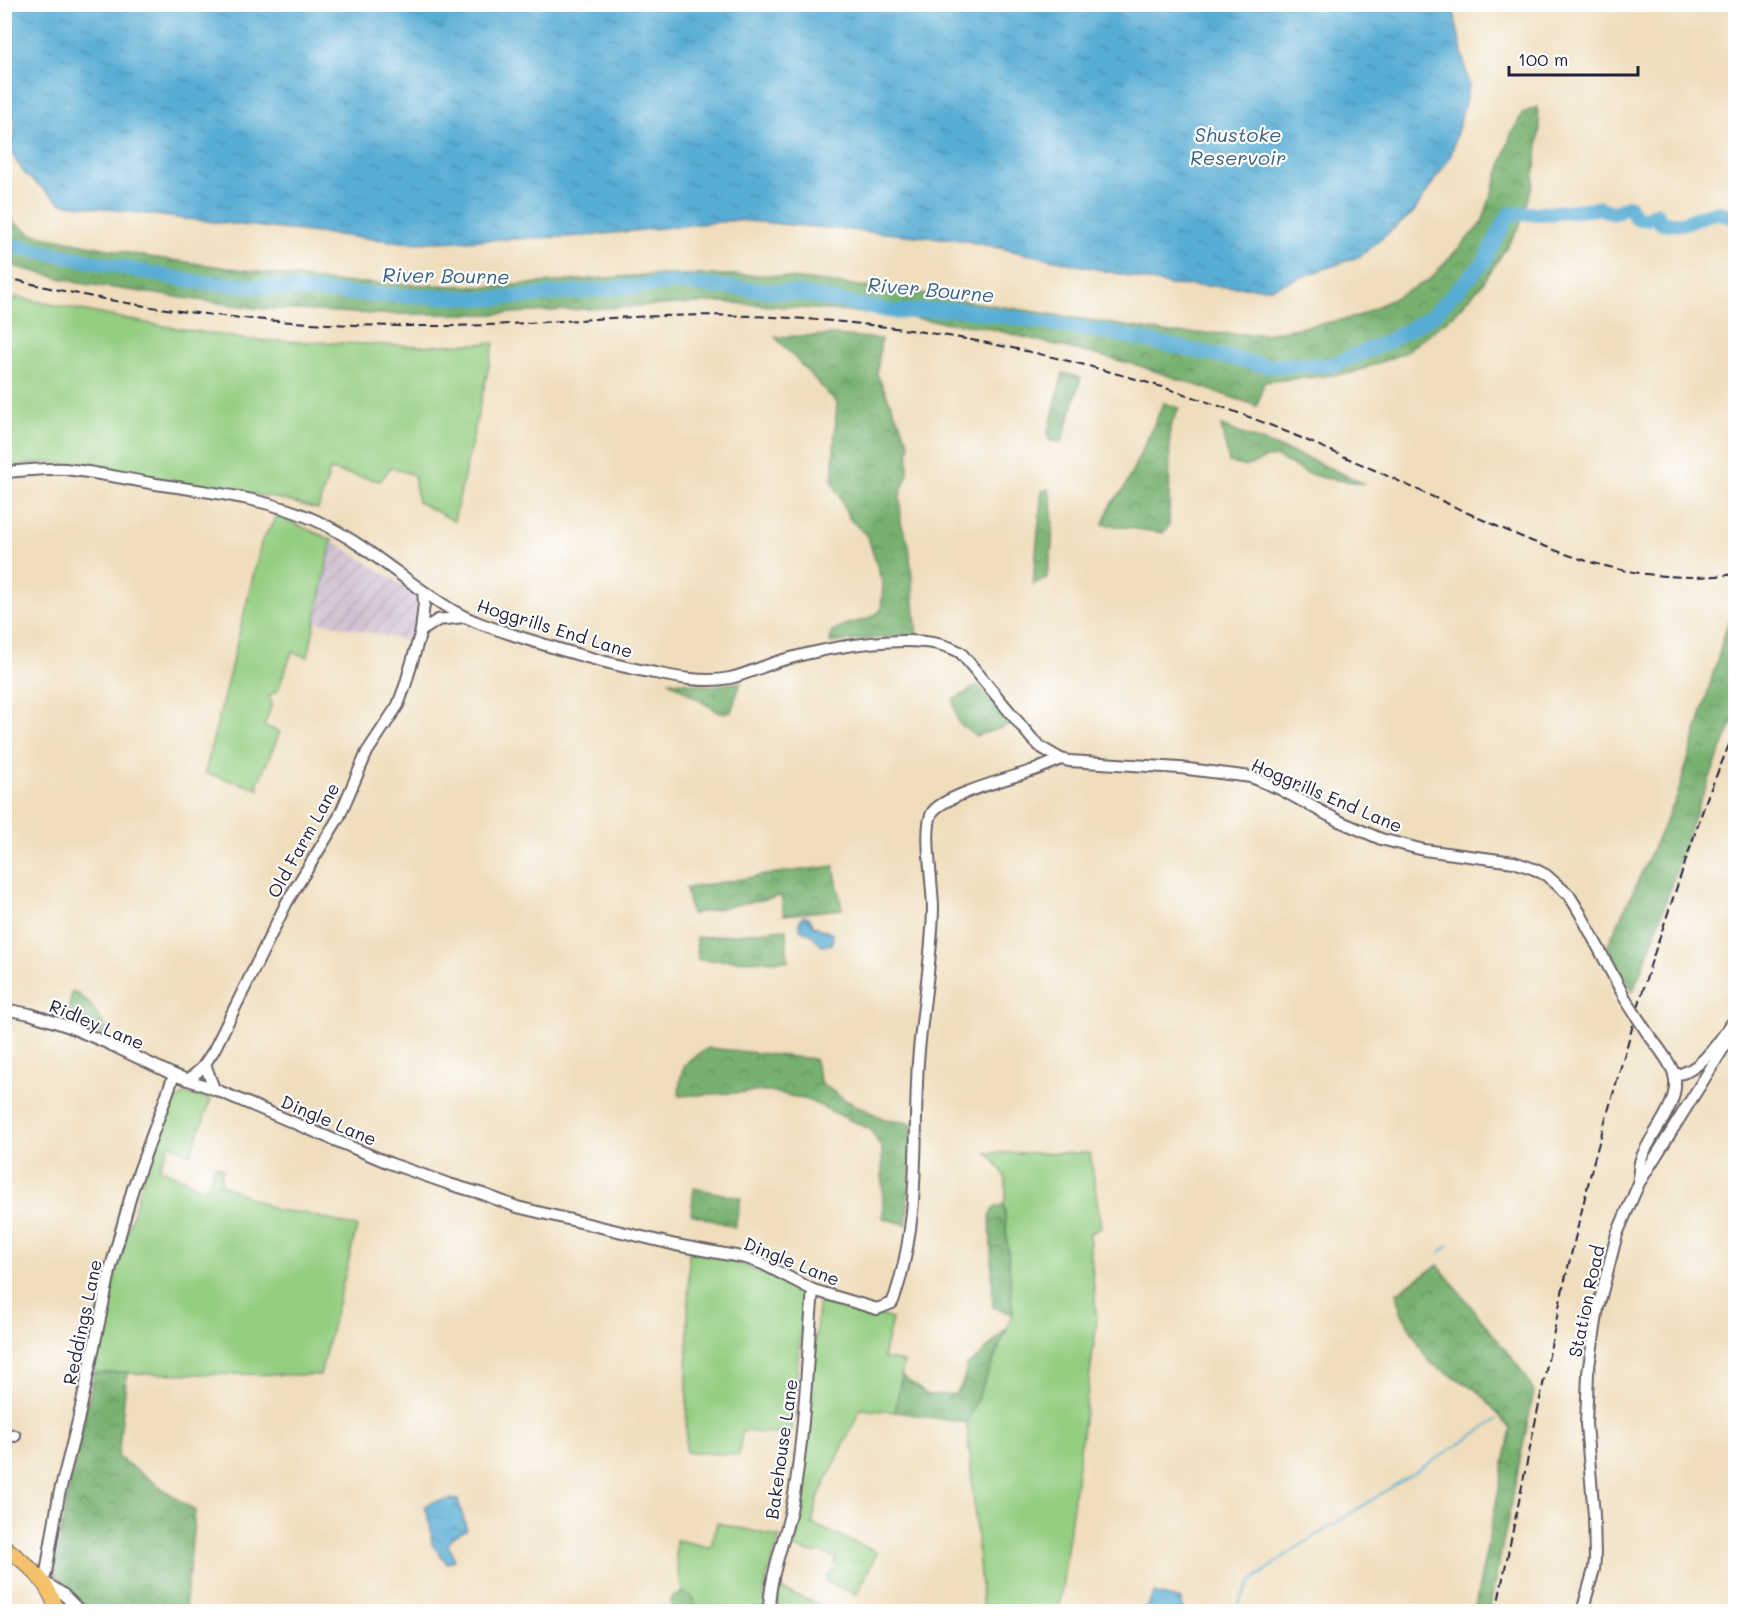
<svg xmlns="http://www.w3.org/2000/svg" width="1740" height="1616" font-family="Mali,sans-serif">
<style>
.industrial{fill:url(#industrial-furrows)}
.grass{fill:#94ce81;stroke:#5b785e;stroke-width:1.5}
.forest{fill:url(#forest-crowns);stroke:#4c6a55;stroke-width:1.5}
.water{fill:url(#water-ripples);stroke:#3d6888;stroke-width:1.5}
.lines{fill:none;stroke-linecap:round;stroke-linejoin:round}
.stream{stroke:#58add4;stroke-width:2}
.river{stroke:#58add4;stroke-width:15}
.minor-casing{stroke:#6a6368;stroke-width:14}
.major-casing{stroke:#6a6368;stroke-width:16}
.minor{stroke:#fff;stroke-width:10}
.major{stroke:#f5c16b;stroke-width:14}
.rail{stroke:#22223b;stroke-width:2;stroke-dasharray:9 4.5;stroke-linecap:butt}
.minor-bridge-casing{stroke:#6a6368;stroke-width:14;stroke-linecap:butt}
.minor-bridge{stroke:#fff;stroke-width:10}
.labels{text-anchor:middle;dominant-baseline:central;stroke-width:4.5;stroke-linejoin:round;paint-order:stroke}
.street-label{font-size:18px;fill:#22223b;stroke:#fff}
.water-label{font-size:20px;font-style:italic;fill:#3a6180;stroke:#fff}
</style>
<defs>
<pattern id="industrial-furrows" width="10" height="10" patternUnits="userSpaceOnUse" patternTransform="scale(1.5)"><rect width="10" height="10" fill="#cfbdcf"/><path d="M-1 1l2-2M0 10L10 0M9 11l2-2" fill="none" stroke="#b1a2b3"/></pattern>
<pattern id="forest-crowns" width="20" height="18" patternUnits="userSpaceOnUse" patternTransform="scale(1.5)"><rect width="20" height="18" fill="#77b16f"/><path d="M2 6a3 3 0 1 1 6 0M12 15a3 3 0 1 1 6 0" fill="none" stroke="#61905c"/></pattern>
<pattern id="water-ripples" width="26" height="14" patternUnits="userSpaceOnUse" patternTransform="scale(1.5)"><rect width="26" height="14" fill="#58add4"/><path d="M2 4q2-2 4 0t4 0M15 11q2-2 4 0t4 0" fill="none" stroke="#488cad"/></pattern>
</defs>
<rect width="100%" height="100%" fill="#fff"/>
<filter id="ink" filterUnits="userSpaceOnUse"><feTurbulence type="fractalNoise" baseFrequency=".0167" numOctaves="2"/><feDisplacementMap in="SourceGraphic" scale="12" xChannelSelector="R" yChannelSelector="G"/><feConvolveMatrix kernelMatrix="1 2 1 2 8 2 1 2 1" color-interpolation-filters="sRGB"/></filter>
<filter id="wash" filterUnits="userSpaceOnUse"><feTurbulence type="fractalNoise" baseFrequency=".008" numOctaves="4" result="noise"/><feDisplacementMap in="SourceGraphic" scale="24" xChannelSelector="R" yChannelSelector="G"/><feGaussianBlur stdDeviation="1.35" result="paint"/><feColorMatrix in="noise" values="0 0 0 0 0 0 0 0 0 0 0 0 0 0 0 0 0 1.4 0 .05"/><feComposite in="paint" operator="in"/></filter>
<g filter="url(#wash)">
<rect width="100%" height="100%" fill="#efddbb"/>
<path class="industrial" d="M332,540L418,595L413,642L316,621Z"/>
<g class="grass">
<path d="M15,297L151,324L251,340L422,346L494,343L454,521L418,502L414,475L391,467L380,481L330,470L318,509L272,497L49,462L5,466V304L13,301Z"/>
<path d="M275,515L332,540L308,657L292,652L278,690L269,696L272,704L264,726L280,732L257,785L259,789L205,773L262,540L275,521Z"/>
<path d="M186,1093L211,1099L191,1154L170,1144L159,1168L205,1189L216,1165L222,1168L221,1184L276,1210L303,1213L357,1227L320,1375L94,1373L115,1275L144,1175L176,1100Z"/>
<path d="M987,1153H1090L1101,1227L1089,1234L1097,1320L1059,1611H983L967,1423L1013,1314L1004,1204C1010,1179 1004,1171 987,1153Z"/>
<path d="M689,1250L733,1261L774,1277L804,1298L791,1435L742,1431L739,1455L686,1452Z"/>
<path d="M819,1296L892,1319L883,1358L904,1362L895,1412L861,1409L818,1498L812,1524L877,1552L857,1594L826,1582L827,1574L830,1575L832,1569L836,1570L837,1565L834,1564L836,1558L820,1552L817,1554L790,1547L803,1485Z"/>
<path d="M717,1523L780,1537L765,1583L764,1611H711L685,1607L676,1559V1540L711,1547Z"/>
<path d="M778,1588L835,1611H778Z"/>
</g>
<g class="forest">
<path d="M1537,107L1540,128L1533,184L1519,228L1483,283L1454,315L1404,353L1352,373L1264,382L1257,406L1137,365L983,327L870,313L719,302L493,314H377L255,308L79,283L5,264V217L32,234L149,257L332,282L489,287L646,275H767L901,291L1171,333L1265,334L1357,317L1429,280L1482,223L1512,132L1523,113Z"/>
<path d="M834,335L881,339L877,374L909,443L908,473L900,494L901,523L909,545L917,637L898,636L830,643L831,632L844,625L868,619L881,611L883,585L868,537L849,518L832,480L837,403L775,337Z"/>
<path d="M1063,373L1081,378L1062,442L1050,441L1048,433Z"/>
<path d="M1164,403L1179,408L1170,427L1169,525L1163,533L1103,524L1111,504L1124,489Z"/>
<path d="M1221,426L1307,458L1365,484L1324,478L1304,472L1277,457L1266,458L1245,467L1229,462Z"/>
<path d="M1049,489C1055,518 1053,551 1046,579L1033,584L1042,491Z"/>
<path d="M1735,599V716L1693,819L1655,934L1633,992L1607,947L1677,797Z"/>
<path d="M669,681L712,686L741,682L731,712L720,713Z"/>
<path d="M979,685L1011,725L975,736L958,722L953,700Z"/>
<path d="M834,866L842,909L784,915L781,896L691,914L686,888L778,873Z"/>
<path d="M786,929L788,961L698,960L696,938Z"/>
<path d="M72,991C92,1001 101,1019 110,1038L66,1019Z"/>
<path d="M709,1048L814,1059L821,1083L847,1101L886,1120L912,1123L907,1225L883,1218L882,1149L871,1130L808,1100L769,1091L679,1096C681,1066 682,1062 709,1048Z"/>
<path d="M694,1188L741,1198L735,1227L691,1214Z"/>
<path d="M1004,1204L1013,1314L993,1307L990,1214L994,1208Z"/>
<path d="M1438,1265L1522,1371L1534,1392L1489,1611H1474L1511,1429L1477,1390L1429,1362L1401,1312L1397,1292Z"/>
<path d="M1007,1328L967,1423L895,1412L902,1376L928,1395L955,1394L962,1385L967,1366L981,1355Z"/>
<path d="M127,1372L118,1457L195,1511L185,1611H90L54,1573L66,1504L94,1373Z"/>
<path d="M682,1592L691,1596L698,1609L697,1611H671V1599Z"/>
</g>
<g class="water">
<path d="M4,5H1449L1454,12L1469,87L1451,155L1413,213L1360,256L1271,288L1170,285L962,240L737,220L585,236L411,243L178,218L61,203L25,174L10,151C13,136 20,120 5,110Z"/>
<path d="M803,916L809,917L814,926L833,934L832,944L822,946L811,934L800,929L799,922Z"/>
<path d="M451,1499L458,1500L467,1530L452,1537L448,1545L453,1554L454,1560L447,1563L432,1544L430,1523L425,1506L432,1502Z"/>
<path d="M1154,1593L1182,1600L1183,1611H1144Z"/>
</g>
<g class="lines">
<g class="stream">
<path d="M1440,1252L1449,1245"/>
<path d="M1233,1612L1253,1580L1290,1552L1497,1420"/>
</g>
<path class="river" d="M4,244L196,282L355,294L496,299L675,283L797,293L896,312L957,309L1111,333L1268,366L1332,365L1385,343L1432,316L1483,263L1509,214L1551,213L1600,208L1613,213L1629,206L1636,218L1646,219L1656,213L1660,222C1667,223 1676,225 1683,223C1703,218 1718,204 1736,221"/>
</g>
</g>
<g filter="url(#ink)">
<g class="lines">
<g class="minor-casing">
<g id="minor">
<path d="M4,472C24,471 45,468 65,469C93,472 122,478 150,483C206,492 265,497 317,521C367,544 406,583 452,610C474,623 499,630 523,638C567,652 610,665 655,673C679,678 706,683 730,678C748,674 765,665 783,660C825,648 923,628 961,653L1033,740L1042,748L1061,759L1069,761L1180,768L1251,777L1280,789L1339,821L1381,839L1424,850L1514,862L1534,869L1546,875L1569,895L1580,913L1626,1000"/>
<path d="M421,631L438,620L464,617"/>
<path d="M4,1009L30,1014L67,1026L105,1042L174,1075L214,1089L389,1163L449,1184L483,1194L517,1207L676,1245L746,1258L763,1264L813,1290L877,1309L892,1303L895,1296C921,1216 913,1143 918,1062C922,1010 932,960 933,908C933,887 923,829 932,813C941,796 1011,778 1031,771C1041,768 1051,763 1061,759"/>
<path d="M205,1064L214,1089"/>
<path d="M1674,1075C1702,1073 1720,1038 1736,1018"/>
<path d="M188,1080L202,1068L214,1050L287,902L339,817L367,752L398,705L405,686L421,631L424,603L423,591"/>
<path d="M1639,1182C1639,1174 1638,1167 1641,1159C1650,1134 1682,1103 1674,1074C1669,1059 1655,1044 1646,1031"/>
<path d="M4,1433L15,1436"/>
<path d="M81,1612L63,1594L43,1581L46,1573L59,1495L78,1421L111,1267L133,1188L174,1075"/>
<path d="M769,1612C769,1572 788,1534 794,1495C805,1427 807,1358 813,1290"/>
<path d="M1582,1612L1594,1569L1595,1558L1594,1515L1586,1424L1588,1373L1598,1308L1617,1234L1639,1183L1736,1028"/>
</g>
</g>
<g class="major-casing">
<path id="major" d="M4,1546C28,1565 49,1581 57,1612"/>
</g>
<use href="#minor" class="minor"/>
<use href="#major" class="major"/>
<g class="rail">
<path d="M4,277C148,314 291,327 438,326C513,326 587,318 662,316C783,312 907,325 1026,351C1125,373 1222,403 1315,444C1367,466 1418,490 1470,514C1560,555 1634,587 1736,574"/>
<path d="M1496,1612L1563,1288L1594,1160L1650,966L1707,798L1736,728"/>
</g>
<g class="minor-bridge-casing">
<path id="minor-bridge" d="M1626,1000L1646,1031"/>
</g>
<use href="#minor-bridge" class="minor-bridge"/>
</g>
</g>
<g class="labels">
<g class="street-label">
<text transform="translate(555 628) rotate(17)">Hoggrills End Lane</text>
<text transform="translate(1327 795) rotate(23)">Hoggrills End Lane</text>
<text transform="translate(303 840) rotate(-61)">Old Farm Lane</text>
<text transform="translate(97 1024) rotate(23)">Ridley Lane</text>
<text transform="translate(329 1120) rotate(23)">Dingle Lane</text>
<text transform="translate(792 1261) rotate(22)">Dingle Lane</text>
<text transform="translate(1586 1301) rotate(-78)">Station Road</text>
<text transform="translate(82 1322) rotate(-78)">Reddings Lane</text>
<text transform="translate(781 1449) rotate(-82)">Bakehouse Lane</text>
</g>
<g class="water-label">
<text x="1238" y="134">Shustoke<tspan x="1238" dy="23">Reservoir</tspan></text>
<text transform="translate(446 275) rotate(1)">River Bourne</text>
<text transform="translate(931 289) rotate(5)">River Bourne</text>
</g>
</g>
<rect width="1740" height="1616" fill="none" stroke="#fff" stroke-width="24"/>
<path d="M1509 66v9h129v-9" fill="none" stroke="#22223b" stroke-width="3"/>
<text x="1518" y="66" font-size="18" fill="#22223b" stroke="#ffffff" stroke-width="4.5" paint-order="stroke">100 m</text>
</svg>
